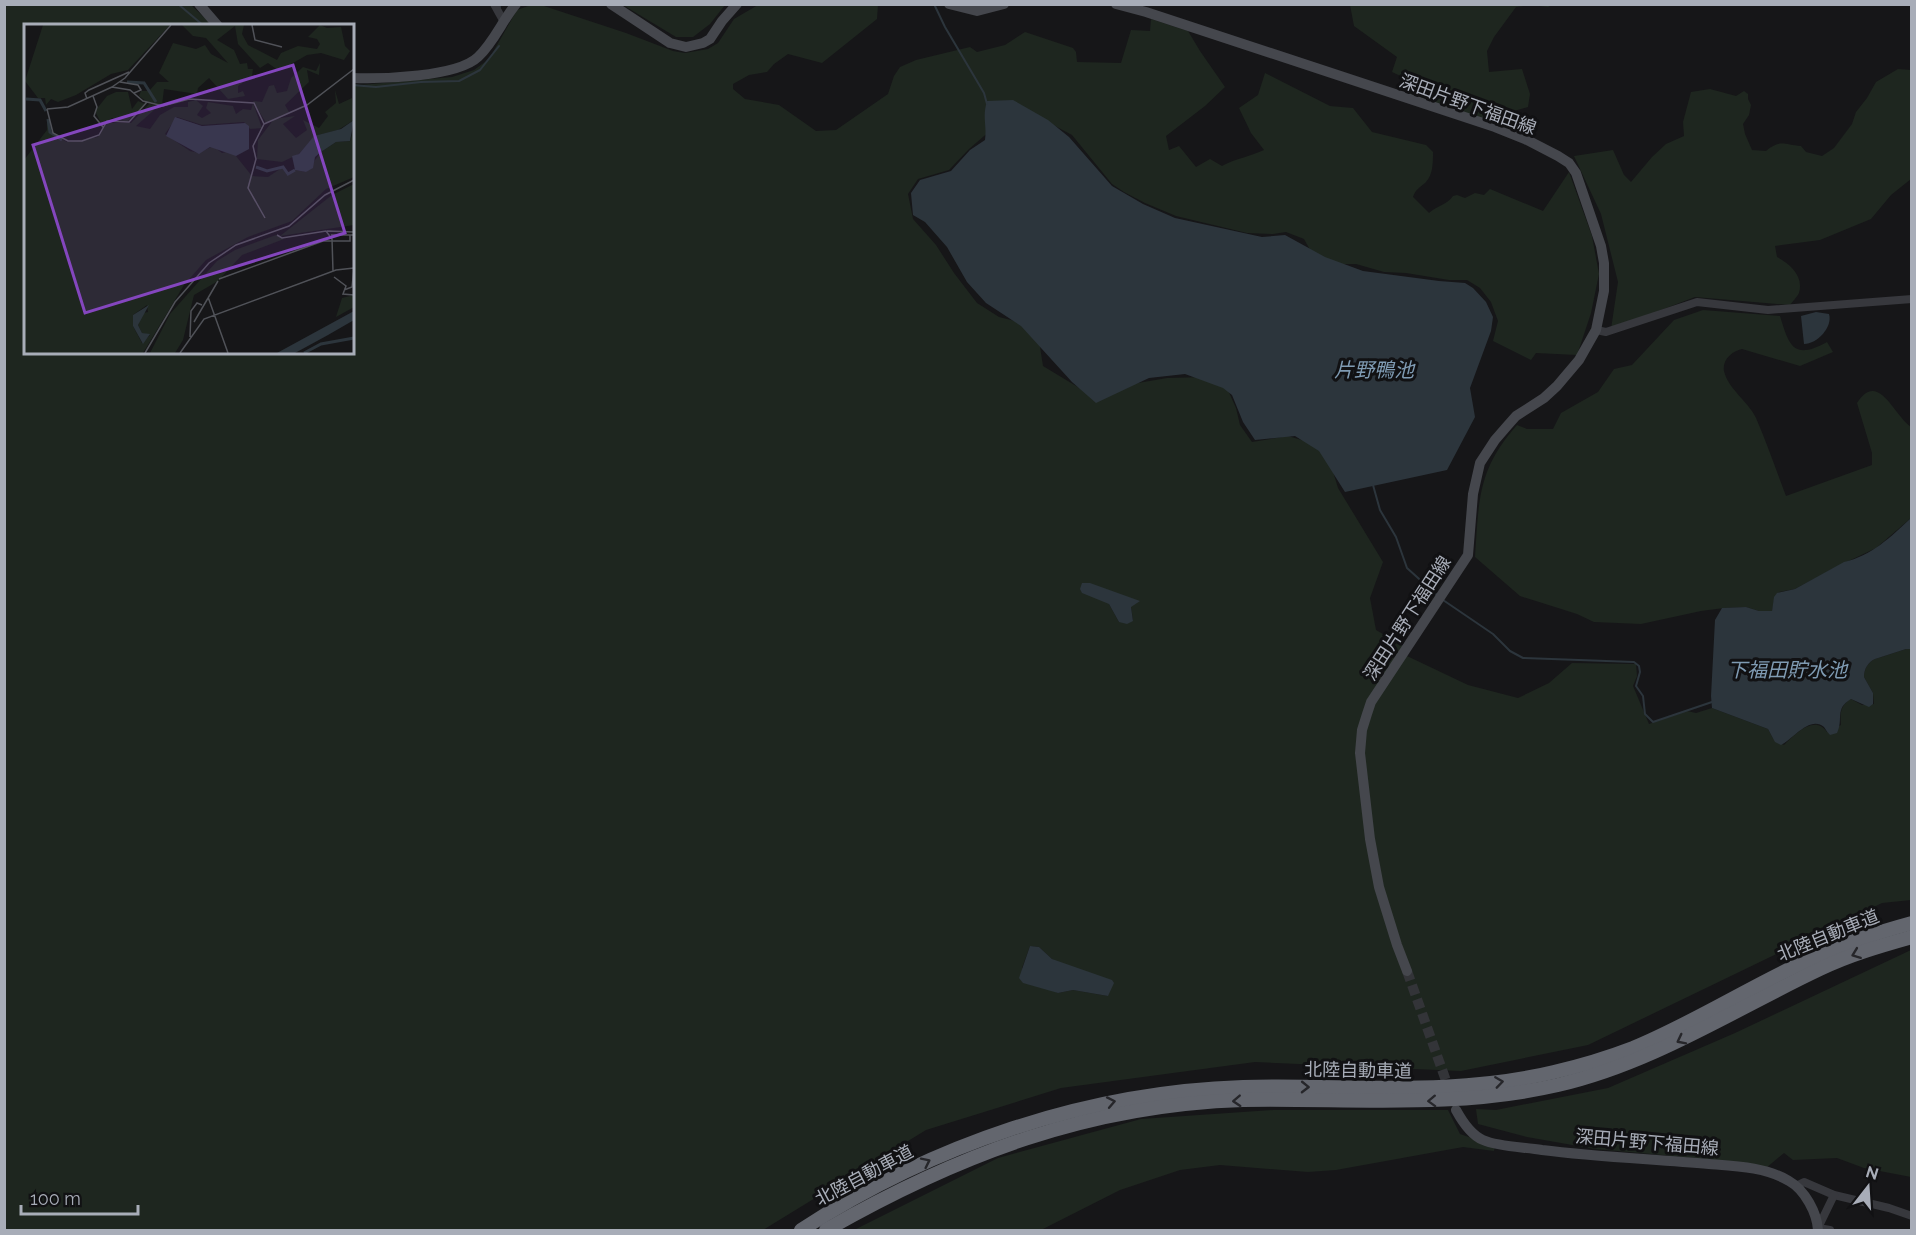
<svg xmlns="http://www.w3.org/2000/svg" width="1916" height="1235" font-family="Raleway,'Noto Sans JP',sans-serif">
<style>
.green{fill:#1e261f;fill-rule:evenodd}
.water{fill:#2c353c}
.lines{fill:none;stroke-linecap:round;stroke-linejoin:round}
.stream{stroke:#2c353c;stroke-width:2}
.secondary-tunnel{stroke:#333438;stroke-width:10;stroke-dasharray:10 5;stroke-linecap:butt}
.street{stroke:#37383d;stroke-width:8}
.secondary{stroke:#45474d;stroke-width:10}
.highway{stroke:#63666e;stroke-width:14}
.oneway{stroke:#26262a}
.labels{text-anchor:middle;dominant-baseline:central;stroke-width:6;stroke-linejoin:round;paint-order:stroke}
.street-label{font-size:18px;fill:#a8adb8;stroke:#111113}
.water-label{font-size:20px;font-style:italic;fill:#7f9bb3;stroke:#111113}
.inset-river{fill:none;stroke:#2c353c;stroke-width:3}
.inset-road{fill:none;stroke:#505258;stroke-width:1.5}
.view{fill:#8446be;fill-opacity:0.15;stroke:#8446be;stroke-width:3}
.inset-edge{fill:none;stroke:#a8adb8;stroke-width:3}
</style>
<rect width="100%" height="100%" fill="#161618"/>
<g class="green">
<path d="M5,5H191L212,25L26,26V352H352L353,83L360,85L452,77L474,70L489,59L517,10L531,5H541L626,33L673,51L685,53L708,49L718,43L734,19L758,5H878L877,19L822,63L788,54L774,64L767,72L749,75L733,84V89L745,99L779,105L816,131L836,130L888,94L894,76L900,67L916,60L970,47L977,52L1005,45L1025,32L1073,48L1076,52L1077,62L1121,63L1131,30L1150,31L1151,19L1188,31L1200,51L1225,87L1205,106L1166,136L1169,150L1179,146L1196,167L1210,159L1222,166C1237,158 1249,157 1264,150L1251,133L1239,108L1258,95L1265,73L1330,106L1353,108L1372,132L1426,145L1433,152C1433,162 1433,175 1426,182C1420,188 1416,188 1413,197L1429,213C1436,206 1447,205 1453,196L1457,195L1465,198L1475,193L1484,195L1490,189L1543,211L1569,172L1592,236L1599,274L1591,313L1577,355L1536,353L1531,360L1493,341L1498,321L1491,302L1480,288L1467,280H1449L1406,273L1384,272L1356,264H1335L1314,257L1304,239L1286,232L1273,234L1247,233L1176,216L1145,203L1124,192L1112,184L1072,135L1027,111L991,130L969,149L949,170L918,179L908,194L913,219L936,245L954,273L977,303L999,317L1027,324L1038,334L1043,366L1086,392L1167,378L1207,377L1227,388L1236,408L1240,425L1252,442L1288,436L1312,443L1327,452L1338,488L1383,562L1370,598L1376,630L1402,645L1407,656L1468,685L1518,698L1549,683L1572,663L1636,664L1637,676L1633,686L1649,724L1687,711L1696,713L1712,708L1768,729L1773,738L1784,745C1795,734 1815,714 1827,732L1841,725C1840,714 1840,705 1851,699L1862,705L1874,704L1873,693L1864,677C1864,669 1868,662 1875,659L1906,649H1911V900L1882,903L1588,1045L1461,1071L1255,1062L1061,1088L926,1130L763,1230H5ZM1109,604L1131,607L1133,620L1119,622ZM1030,946L1039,947L1052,959L1108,996L1073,990L1058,993L1043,987L1022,968Z"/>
<path d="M623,5H725L710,24L693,37H676Z"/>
<path d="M1350,5H1552L1548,7L1531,5L1516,7L1494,37L1487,51L1489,72L1522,69L1530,94L1528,107L1484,120L1405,93L1407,79L1392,72L1397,57L1354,26Z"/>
<path d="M1898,69L1911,70V179L1891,195L1871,219L1820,240L1775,246L1777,257C1790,264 1804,276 1799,293C1797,297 1792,302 1790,305L1695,297L1611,329L1618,282L1601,214L1574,156L1613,150L1624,175L1631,182L1652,157L1666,144L1684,136L1683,122L1691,92L1710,89L1736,96L1744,91L1748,94V99L1751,105L1749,115L1743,124L1745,134L1752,150L1766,151C1780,139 1784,145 1801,146L1806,152L1822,156L1834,148L1852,124L1856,112L1867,98L1876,82Z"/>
<path d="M1703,310L1780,316C1789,345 1793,361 1827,342L1833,352L1800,366L1742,349C1732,351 1722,360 1724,371C1728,389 1748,401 1756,418C1767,443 1776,470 1786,496L1872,465V453L1857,403C1878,370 1893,414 1911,427V518L1876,548L1838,566L1795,589L1779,592L1774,600L1772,611H1759L1746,607L1724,608L1701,611L1641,624L1594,622L1577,614L1520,596L1475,557C1479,501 1477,470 1517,425L1527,429H1553L1561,413L1598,392L1614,369L1632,365L1674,320Z"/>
<path d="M1911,950V1177L1864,1168L1837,1158L1793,1160L1784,1153L1766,1168L1707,1159L1595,1149L1527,1137L1478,1124L1476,1109L1496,1110L1608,1088L1735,1033Z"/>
<path d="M1273,1110H1448L1460,1134L1495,1146L1494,1151L1463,1147L1336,1170L1308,1172L1220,1165L1180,1170L1120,1190L1041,1230H854L998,1158L1141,1119Z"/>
</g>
<g class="water">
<path d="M1013,100L1048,120L1069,137L1112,186L1143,204L1175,218L1262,237L1285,235L1325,257L1363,271L1439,281L1465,283L1473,288L1486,302L1493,317L1491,331L1470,388L1475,417L1447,470L1345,492L1319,451L1295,436L1255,440L1243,422L1232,395L1223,388L1185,374L1149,378L1096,403L1072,382L1021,326L986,303L967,282L947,247L925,222L913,215L911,193L920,180L951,171L970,150L985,140C987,124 982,118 987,101Z"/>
<path d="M1816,312L1829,314C1833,327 1817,344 1804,344L1801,316Z"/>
<path d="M1911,518V649H1906L1875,659C1868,662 1864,669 1864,677L1873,693V704L1869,707L1851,699C1834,709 1844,719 1837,733L1830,735C1828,733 1826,730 1824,727C1810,715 1792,740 1781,745L1775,742L1768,729L1712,708L1711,696L1715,620L1722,608L1746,607L1759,611H1772L1774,597L1777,593L1795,589L1844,562C1871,556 1891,537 1911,518Z"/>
<path d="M1082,583H1090L1140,601L1131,607L1133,621L1127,624L1119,622L1109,604L1082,593L1080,589Z"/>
<path d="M1030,946L1039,947L1052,959L1112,980L1114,983L1108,996L1073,990L1058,993L1023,983L1019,978Z"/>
</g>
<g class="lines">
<g class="stream">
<path d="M178,4L204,26"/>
<path d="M499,4L500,7"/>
<path d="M934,4L945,27L984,93L987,104"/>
<path d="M352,85L376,87L421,82L459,81L480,70L499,46"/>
<path d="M1373,485L1380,510L1396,537L1407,568L1438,596"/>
<path d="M1443,600L1493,634L1510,651L1523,658L1634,662L1639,666L1640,672L1636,686L1643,696L1645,714L1653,722L1712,702"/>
</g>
<path class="secondary-tunnel" d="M1407,971L1450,1092"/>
<g class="street">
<path d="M494,4L504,22"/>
<path d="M1596,330L1606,332L1697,302L1768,310L1912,299"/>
<path d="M1796,1186L1804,1182L1834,1195L1889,1208L1912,1216"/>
<path d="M1830,1230L1818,1228L1834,1195"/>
</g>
<g class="secondary">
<path d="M199,4L218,26"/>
<path d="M611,4L670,43L686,47L703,43L710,39L722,21L737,4"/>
<path d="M949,4L977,11L1004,4"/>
<path d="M1116,4L1146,12L1495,127L1525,139L1558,156L1569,163L1576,173L1601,246L1604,263V291L1596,330L1579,360L1557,386L1544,398L1516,416L1508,425L1495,440L1480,463L1473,494L1468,555L1371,702L1367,714L1362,730L1360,753L1370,839L1379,887L1397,945L1407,971"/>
<path d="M352,78C382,79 457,77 478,57C494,42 502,21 516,4"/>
<path d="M1456,1110C1462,1121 1471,1135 1483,1140C1499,1147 1524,1147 1542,1150C1597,1157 1653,1159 1709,1164C1735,1166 1766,1167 1789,1181C1805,1190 1817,1213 1818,1230"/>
</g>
<g class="highway">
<path d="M801,1230C932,1145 1086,1092 1243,1087C1347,1084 1451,1097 1554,1072C1580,1066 1607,1058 1633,1048C1696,1022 1754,984 1817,956C1847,942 1879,932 1912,923"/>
<path d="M826,1230C959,1154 1089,1105 1243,1100C1349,1098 1454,1109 1558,1085C1653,1063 1733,1010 1820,969C1849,955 1880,946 1912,937"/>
</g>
</g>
<defs><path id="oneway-chevron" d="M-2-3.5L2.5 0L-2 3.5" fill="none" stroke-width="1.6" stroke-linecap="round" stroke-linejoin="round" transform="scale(1.5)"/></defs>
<g class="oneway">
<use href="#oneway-chevron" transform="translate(1856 954) rotate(159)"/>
<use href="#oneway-chevron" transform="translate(1681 1040) rotate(153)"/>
<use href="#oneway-chevron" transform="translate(1499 1082) rotate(-8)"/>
<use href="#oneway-chevron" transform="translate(1305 1087) rotate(1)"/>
<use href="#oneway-chevron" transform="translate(1237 1101) rotate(177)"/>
<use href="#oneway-chevron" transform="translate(1432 1101) rotate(178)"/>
<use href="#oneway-chevron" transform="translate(1111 1102) rotate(-11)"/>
<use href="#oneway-chevron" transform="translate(926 1162) rotate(-26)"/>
</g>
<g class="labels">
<g class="street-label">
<text transform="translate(1468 104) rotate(20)">深田片野下福田線</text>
<text transform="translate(1407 618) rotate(-57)">深田片野下福田線</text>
<text transform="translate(1828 935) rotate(-22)">北陸自動車道</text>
<text transform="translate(1358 1070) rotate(1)">北陸自動車道</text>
<text transform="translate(1647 1142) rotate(5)">深田片野下福田線</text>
<text transform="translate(864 1175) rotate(-28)">北陸自動車道</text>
</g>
<g class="water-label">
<text x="1374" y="370">片野鴨池</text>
<text x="1787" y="670">下福田貯水池</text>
</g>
</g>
<g transform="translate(24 24)">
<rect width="330" height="330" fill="#161618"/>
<path d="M19,1H146L104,46L87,50L52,71L34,78L27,75L22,81L21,74H14L1,57ZM158,1H220L218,10L224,21L253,36L257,29L274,22L293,25L296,20L293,15L284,13L296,1L303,4L317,3L321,22L326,27L320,36L297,29L283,31L255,47L244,39L236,44L214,20L211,2L193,16L210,26L216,40L223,39L224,45H229L228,52L214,62V69L219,67L221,72L204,75L185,54L174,64L173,70L140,65L138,81L122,77L115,72L117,67H125L133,58H145L135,49L149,19L172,25L181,21L187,30L204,39L182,14L169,12ZM296,39L295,51L283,46L285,58L261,81L265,88L242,99L229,77L238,78L245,62L250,61L253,69L263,67L267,54L279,43L292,47ZM311,66L315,80L328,74L330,96L314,106L291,112L275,130L258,138L233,135L234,116L250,95L271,92L259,100L272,114L283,106L279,96L295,104L304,92L301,88L312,79ZM92,68H104L108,85L114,77L121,80L103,98L88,94L78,101L71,87L83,72ZM172,76L179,82L173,91L178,94L187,89L182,84L184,78L209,82L212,90L219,85L227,86L229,79L238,104L226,105L220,98L178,101L153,93L141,110L166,127L175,129L189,122L198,129L208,127L228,152L244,153L259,143L263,151L271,146L282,148L297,128L312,118L326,117L330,104V153L302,165L268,197L224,213L182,236L160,261L119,329H0V136L23,106V93L26,109L43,118L74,113L82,99H107L125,80L132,81L129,87L112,102L126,105L136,91L150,83H164V78ZM123,281L124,288L118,289L114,301L118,309L126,311L118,319L109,302V291ZM330,160V201L256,212L308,171ZM252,211L260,215L218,231L194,257L170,271L159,316L151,329H126L146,290L193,237L211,226ZM330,271V283L312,293L318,274Z" fill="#1e261f" fill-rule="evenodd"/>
<path d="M151,93L178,102L221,99L225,102V125L212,132L186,123L175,130L142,112ZM330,96L326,117L312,118L297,128L291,133L289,144L282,148L271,146L268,132L275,130L290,112L317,105ZM125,281L114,301L118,309L126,310L119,320L109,302V291ZM330,287V296L304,311L271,329H253Z" fill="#2c353c"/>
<path class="inset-river" d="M103,58L120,59L132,78M2,75L16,76L22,87M24,95L26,108L38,116M232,143L243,147L259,143L264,150L271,146M280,329L297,320L330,314"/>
<path class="inset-road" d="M147,1L101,54L88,63L106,66L119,77L139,82L165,75L230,79L240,100L229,122L232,135L224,164L241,194M228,1L231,16L258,23M96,58L114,61L117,66L110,69M69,72L73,83L70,92L79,103M63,75L61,69L65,66L105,48M23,85L29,109L44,117H58L75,111L83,97L105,98L123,78M23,85L44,83L88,63M240,100L283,81L330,45M303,207L330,208M253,211L258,214L302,207L308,215L309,247M307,211H330M310,253L322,262L319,270L330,271M195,255L299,217H326V211M320,266L328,263L330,245M184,273L204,329M170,298L194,257M166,313L167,287L173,279L178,281M121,329L151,278L185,239L212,221L265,202L301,171L330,156M156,329L180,295L312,246L330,244"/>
<path class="view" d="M269,41L321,209L61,289L9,121Z"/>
<rect width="330" height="330" class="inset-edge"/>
</g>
<rect width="1916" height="1235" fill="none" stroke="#a8adb8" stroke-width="12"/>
<g transform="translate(1868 1187) rotate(17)" stroke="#111113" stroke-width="4.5" paint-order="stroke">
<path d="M0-4.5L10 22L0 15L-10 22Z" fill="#a8adb8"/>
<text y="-9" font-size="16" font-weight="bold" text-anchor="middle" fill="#a8adb8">N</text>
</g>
<path d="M21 1205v9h117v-9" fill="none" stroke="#a8adb8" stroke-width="3"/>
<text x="30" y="1205" font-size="18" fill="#a8adb8" stroke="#111113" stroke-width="4.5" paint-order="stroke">100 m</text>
</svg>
